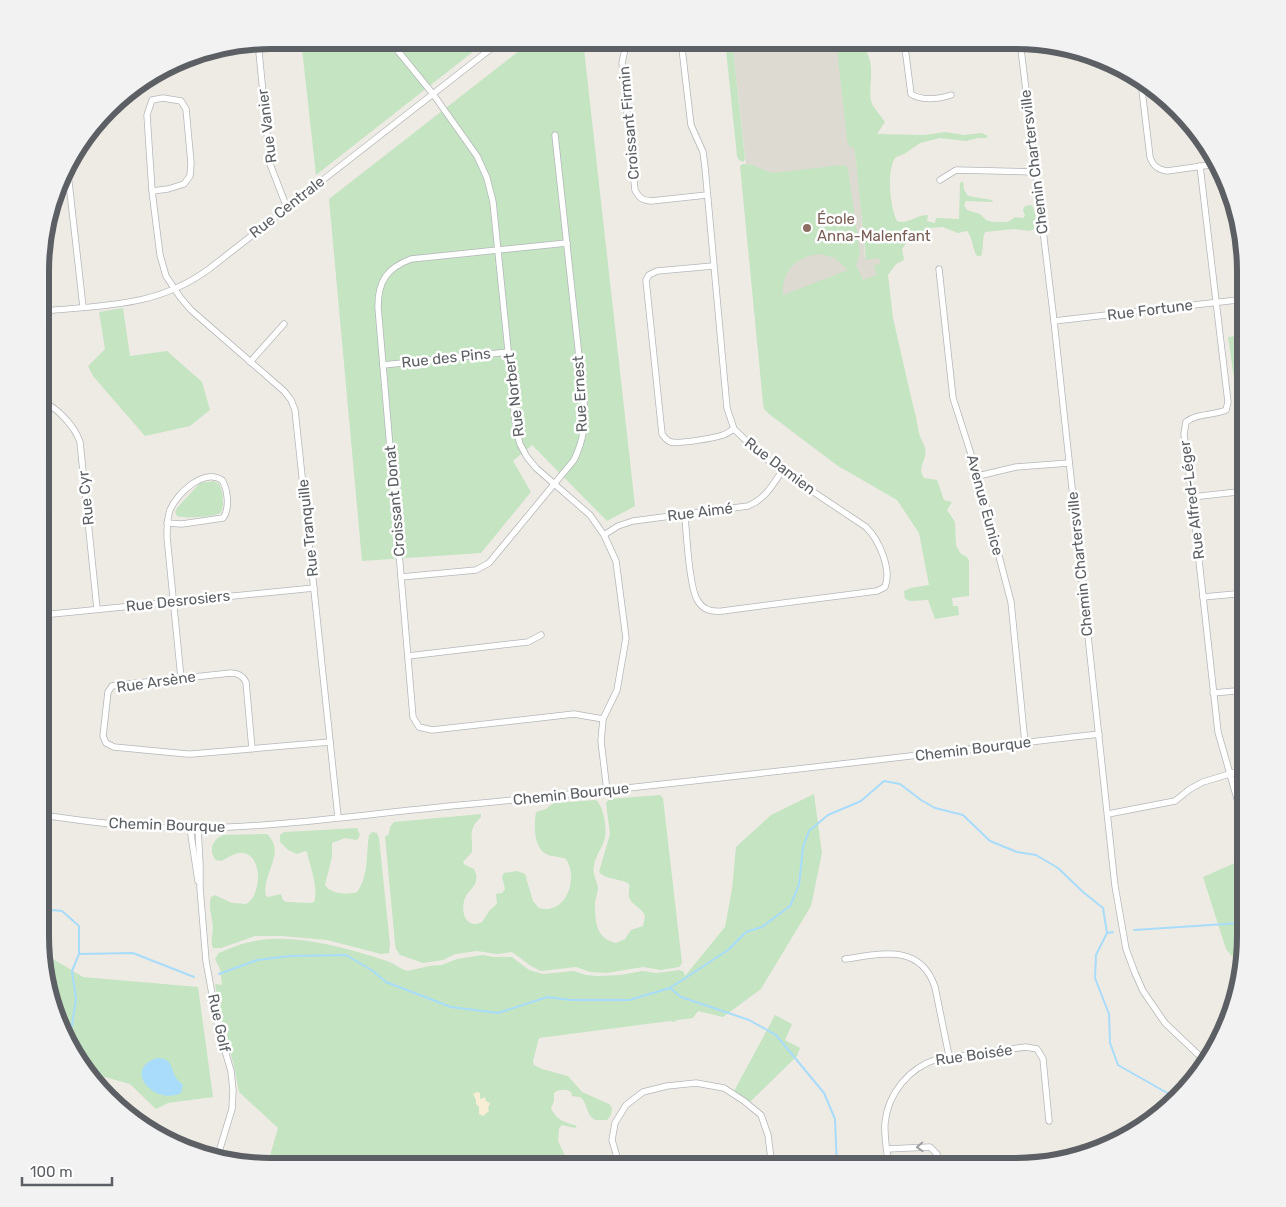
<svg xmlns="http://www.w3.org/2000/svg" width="1286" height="1207" font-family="Rubik,sans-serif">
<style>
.education{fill:#dddad2}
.green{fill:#c4e4c2;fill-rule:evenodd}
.sand{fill:#f8edd5}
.water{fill:#a8dcfa}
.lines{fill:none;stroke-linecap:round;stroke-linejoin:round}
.stream{stroke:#a8dcfa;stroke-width:2}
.minor-casing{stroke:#b4b7ba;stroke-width:7}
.minor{stroke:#fff;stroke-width:5.5}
.oneway{stroke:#9da0a2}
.education-dot{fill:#8d6e63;stroke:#fff;stroke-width:2}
.labels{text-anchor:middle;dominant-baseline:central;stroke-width:5;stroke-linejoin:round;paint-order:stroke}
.street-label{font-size:15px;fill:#5c6064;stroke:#fff}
.education-label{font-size:15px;fill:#785e54;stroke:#fff;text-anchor:start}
.rim{fill:none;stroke:#5c6064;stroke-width:6}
</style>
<rect width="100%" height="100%" fill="#eeebe4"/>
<path class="education" d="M732,40H840L859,183L865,257L879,258L897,360L854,397L804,377L746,166Z"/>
<g class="green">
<path d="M301,40H488L316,175Z"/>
<path d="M533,40H583L635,506L607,521L532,445L513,461L531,492L481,553L362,561L329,199Z"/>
<path d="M725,40H732L745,159L743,162L739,160L737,156Z"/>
<path d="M836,40H867C864,54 871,56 871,68C872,79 869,90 871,101L873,106L885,122L877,134L924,135L945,132L964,135L982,133L988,136L986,138H978L966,141L940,138L920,143L904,154L896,157C886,168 890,209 897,221C908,225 915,215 928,215L927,221L935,223L936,218L959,219L960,183L963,181L964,190L968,196L992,200L993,202L966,201L964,205L967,210L980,214L986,220L993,222H1008L1015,217L1023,218L1025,216L1023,210L1025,206L1031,205C1036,209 1037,223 1034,229L1030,231L1014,229L985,232C982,239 984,248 981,256H977C972,248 973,238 967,231L958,233L943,227L930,228L907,242L902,249L904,260L896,264L888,275L893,318L914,410C917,418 917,425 919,433C921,441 927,447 925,456C923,464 918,469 924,478L937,480L944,500L952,502L947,510L955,522L956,545L960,553L967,557L969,561V596L952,598L953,606H958L959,615L935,619L928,600L910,601L905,599L904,591L911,588L929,585L919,533L897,500L838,466L769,414L764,409L763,403L740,166L743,164L752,165L772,173L842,165L846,166L848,169L860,254L856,265L863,280L877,275L874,265L880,264L879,258L866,260L856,160L854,148L849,146L847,139ZM820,254L835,258L848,270L783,295C781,272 797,255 820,254Z"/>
<path d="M123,308L130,356L167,351L202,382L210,410L190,426L145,436L93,376L88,366L105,349L99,312Z"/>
<path d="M1246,335V461L1228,337Z"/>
<path d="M214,481C217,483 219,483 220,486C223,492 225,509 220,513C215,517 182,519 177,516L175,512L177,508L200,483Z"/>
<path d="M814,794L822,853L811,906L761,989L723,1017L698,1011L693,1018L677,1020L674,1022L670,1021L539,1038L533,1061L534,1065L542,1069L568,1076L582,1092L609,1104L612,1108L611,1115L607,1120H595C585,1114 589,1104 580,1097L572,1096L571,1092C566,1089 559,1089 554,1093V1101L551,1108C557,1121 565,1122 577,1126L575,1128L562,1125L559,1128L558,1141L567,1160L560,1167L267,1166L278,1128L239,1092L234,1066L223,1026L215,984L222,985L220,969L215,959L219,953C230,948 243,943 255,941C295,933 346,948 384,960C393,962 399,969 408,971L429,966L442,965L457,959L483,955L493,957H512L529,970L543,974L574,971L586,975L598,976L621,975L642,971L656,973L680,970L684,972L685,976L725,927L732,889L736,847L771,815Z"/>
<path d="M660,795L663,798L682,963L679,967L661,970L643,967L606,973L590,972L576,967L541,971L531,966L512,952L497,954L477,951L455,954L443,960L423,963L400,955L396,949L395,943L385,837L389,834L390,827L394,822L481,814V817C467,830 473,837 472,852L463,862L465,865L474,869C476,873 477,876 476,881C475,887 468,891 465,898C460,911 465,930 482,922L490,910L497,904L496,894L502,893L505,889L502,877L504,873L517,871L525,874L533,901L539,908C566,916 579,878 566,859C559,856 552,857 546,854C533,847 534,824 536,812L546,809L553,803L596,800C604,807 608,831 604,841C601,849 595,857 594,866C592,874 597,880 598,888C598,894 595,898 595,904C595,921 596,939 616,943L625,939L631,930L643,926L645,916C642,907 632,906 629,897C628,893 630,888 629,884C620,878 606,880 599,872L610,834L606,803L609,799Z"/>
<path d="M357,828L360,835L357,840L345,838L332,843V857L325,885C330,894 348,895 357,892C369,876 366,853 369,835L372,832L377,833L379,838L390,944L389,953L381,954L327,940L282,936H255L221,948H213C210,941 213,934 213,927C212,916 208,907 211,897L215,895L232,903L246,904C266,894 263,831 222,861L216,860C208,850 212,840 223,835L267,834C287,853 261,874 266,896L268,897L281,894L283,900L286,902L311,903L314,902C319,889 310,866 307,852L305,851L297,854L288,850L280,842V835L284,832Z"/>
<path d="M1246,858V937L1239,965L1226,949L1203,877Z"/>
<path d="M41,955L48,956L83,977L198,987L213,1097L168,1103L156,1109L130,1084L87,1072L57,1024Z"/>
<path d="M775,1015L792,1024L785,1040L800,1048L797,1056L748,1104L733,1093Z"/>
</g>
<path class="sand" d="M477,1092L480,1093V1099L485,1097L486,1101L490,1103L488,1108L489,1111L483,1116L479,1114V1107L476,1104V1100L473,1094Z"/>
<path class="water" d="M157,1058C174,1058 170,1070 177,1079C178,1081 181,1083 183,1085L181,1093C156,1106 121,1070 157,1058Z"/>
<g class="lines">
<g class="stream">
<path d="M41,909L62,911L79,926V954L72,971L76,999L69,1044"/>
<path d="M1134,930L1241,923L1246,920"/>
<path d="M1107,933L1113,932"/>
<path d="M79,954L133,953L194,977"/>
<path d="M219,974L257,960L290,956L346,955L373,971L386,982L451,1007L498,1013L547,997L571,1000H629L670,988L728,950L746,932L762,927L790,906L799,885L803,847L809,831L828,815L861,801L884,781L900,784L921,800L935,808L963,815L990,841L1017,852L1036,855L1058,868L1083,892L1103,908L1107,933L1096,955L1095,978L1109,1014L1110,1043L1118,1065L1176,1098"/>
<path d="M670,988L681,997L749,1020L776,1035L824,1093L835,1119L837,1167"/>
</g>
<g class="minor-casing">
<g id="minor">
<path d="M389,40L433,94L477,156L487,178L493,202L516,429L520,444L527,457L536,468L590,515L604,535L616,561L626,638L617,690L603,719L601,741L607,791"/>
<path d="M631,40L625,49L622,63L635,190C639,198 642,200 651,201L707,195"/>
<path d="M681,40L691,125L703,152L705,167L727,408L734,429L758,452L782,471L866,527C879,540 892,569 885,587L877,591L722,611C712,612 703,610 698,601C690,591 686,531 685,515"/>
<path d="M904,40L911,94C921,101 940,99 951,95"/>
<path d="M1020,41L1054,321L1115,886L1126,949L1135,973L1143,991L1165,1023L1205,1061"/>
<path d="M258,42L270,164L287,208"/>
<path d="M1141,82L1150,157C1153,166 1158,170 1167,171L1217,164"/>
<path d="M67,165L83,307"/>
<path d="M1200,166L1228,402L1226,410C1212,416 1197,413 1186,422L1184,434L1192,497L1218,732L1246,830"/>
<path d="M940,180L956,170L1035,172"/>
<path d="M152,191L168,189L184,184L190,176L191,163L186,109L181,101L163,98L152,100L147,115L152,191L160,255L166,276L180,297L191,310L284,391L291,400L295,410L338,817"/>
<path d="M567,243L411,259C387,268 378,281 378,307L413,717L419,727L432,730L574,714L603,719"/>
<path d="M713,266L657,271L649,275L646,280L662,434C665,438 667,441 671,442C679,444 715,438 723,435C727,434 730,431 734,429"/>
<path d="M939,269L953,398L978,476L1011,602L1025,743"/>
<path d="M44,311C105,305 157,307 209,269L502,40"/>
<path d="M1054,321L1246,299"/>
<path d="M250,362L284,324"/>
<path d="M383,365L509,352"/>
<path d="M43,402C58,408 75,427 80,442L97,609"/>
<path d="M978,476L1016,467L1069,463"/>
<path d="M1192,497L1246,491"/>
<path d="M167,523L182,524L223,518C230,509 228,490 222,480C204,468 177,493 170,510C167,518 167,528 167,537L181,678"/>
<path d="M604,535L618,526L633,521L748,506C765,499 772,486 782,471"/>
<path d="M401,577L476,570L489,563L574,460C584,439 585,426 584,403L555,135"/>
<path d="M1203,597L1246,593"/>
<path d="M42,617L52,614L314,588"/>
<path d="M408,656L528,642L541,635"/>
<path d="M1213,693L1246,690"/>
<path d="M252,749L246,682C243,676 238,673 231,673L118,685L112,686L108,692L103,736L106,743L114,747L187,754H192L330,742"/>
<path d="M1108,814L1175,801L1190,789L1203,782L1246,769"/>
<path d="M41,815C93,822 143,829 195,828C288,827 380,812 472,804C682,784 890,758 1099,734"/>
<path d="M190,828L198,881"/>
<path d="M198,828L200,865V888L206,961L218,1027L231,1071L233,1090L232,1109L218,1155"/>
<path d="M845,959C881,954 920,943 935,987L949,1056"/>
<path d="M887,1149L930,1147L937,1154L939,1167"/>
<path d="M620,1167L612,1140L615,1123L626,1105L643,1092L667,1086L696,1083L724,1088L744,1101L761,1115L768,1135L772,1167"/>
<path d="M889,1167C887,1152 884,1137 885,1123C888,1093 909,1068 937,1059L1026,1047L1037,1049L1043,1059L1049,1121"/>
</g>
</g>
<use href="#minor" class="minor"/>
</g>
<defs><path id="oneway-chevron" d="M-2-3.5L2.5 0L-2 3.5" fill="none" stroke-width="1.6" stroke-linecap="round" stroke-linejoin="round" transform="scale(1.25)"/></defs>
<use class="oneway" href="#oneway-chevron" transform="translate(920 1147) rotate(178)"/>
<circle class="education-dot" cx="807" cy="228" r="5"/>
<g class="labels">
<g class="street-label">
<text transform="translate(629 123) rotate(-95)">Croissant Firmin</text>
<text transform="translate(267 126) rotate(-97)">Rue Vanier</text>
<text transform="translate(1034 162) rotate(-97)">Chemin Chartersville</text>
<text transform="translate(287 207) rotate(-38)">Rue Centrale</text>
<text transform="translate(1150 310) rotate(-7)">Rue Fortune</text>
<text transform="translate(446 358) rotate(-6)">Rue des Pins</text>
<text transform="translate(580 394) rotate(-93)">Rue Ernest</text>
<text transform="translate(514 395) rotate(-97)">Rue Norbert</text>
<text transform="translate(780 466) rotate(37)">Rue Damien</text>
<text transform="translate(86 498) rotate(-96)">Rue Cyr</text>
<text transform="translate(1192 500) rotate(-97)">Rue Alfred-Léger</text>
<text transform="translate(395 501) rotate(-95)">Croissant Donat</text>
<text transform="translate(985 505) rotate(75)">Avenue Eunice</text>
<text transform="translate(700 512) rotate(-7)">Rue Aimé</text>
<text transform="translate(308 528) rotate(-96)">Rue Tranquille</text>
<text transform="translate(1080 564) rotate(-96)">Chemin Chartersville</text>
<text transform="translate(178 601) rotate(-6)">Rue Desrosiers</text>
<text transform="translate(156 682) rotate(-8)">Rue Arsène</text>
<text transform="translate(973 749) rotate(-7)">Chemin Bourque</text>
<text transform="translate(571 794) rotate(-6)">Chemin Bourque</text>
<text transform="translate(167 825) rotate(2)">Chemin Bourque</text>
<text transform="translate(219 1023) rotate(78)">Rue Golf</text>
<text transform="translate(974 1055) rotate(-8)">Rue Boisée</text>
</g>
<g class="education-label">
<text x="817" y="219">École<tspan x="817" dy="17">Anna-Malenfant</tspan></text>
</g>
</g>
<path d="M0 0H1286V1207H0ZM271 49H1015A222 222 0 0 1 1237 271V936A222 222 0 0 1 1015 1158H271A222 222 0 0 1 49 936V271A222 222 0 0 1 271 49Z" fill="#f2f2f3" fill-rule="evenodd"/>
<path class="rim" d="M271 49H1015A222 222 0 0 1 1237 271V936A222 222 0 0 1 1015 1158H271A222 222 0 0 1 49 936V271A222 222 0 0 1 271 49Z"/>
<path d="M22 1177v8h90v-8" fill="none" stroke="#5c6064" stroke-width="2.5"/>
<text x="30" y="1177" font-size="15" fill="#5c6064" stroke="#ffffff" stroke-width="4" paint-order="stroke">100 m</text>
</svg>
